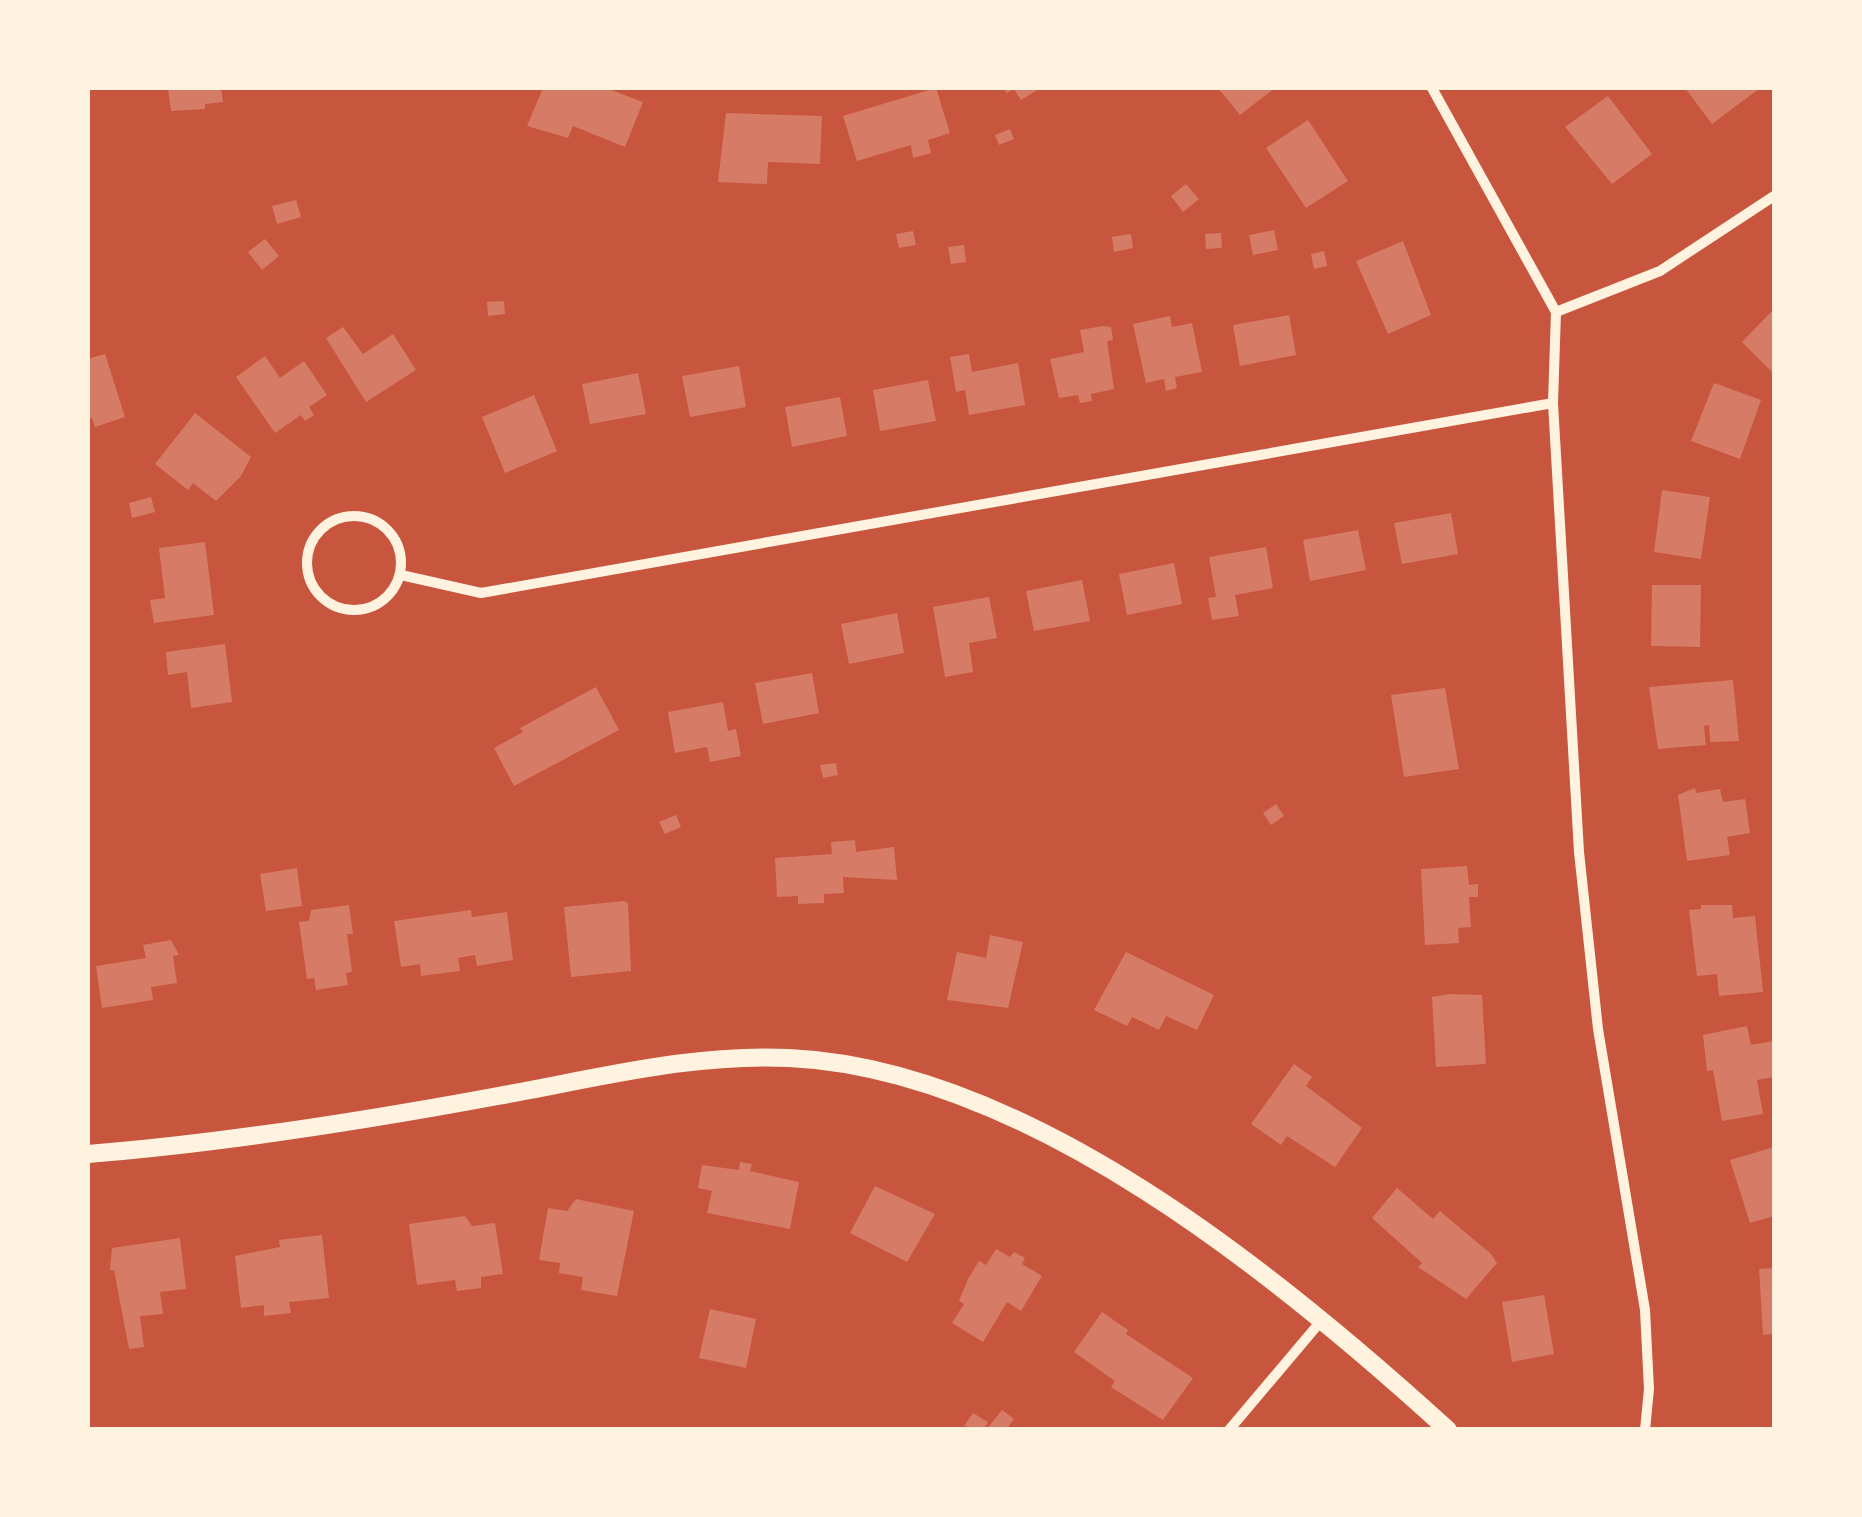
<svg xmlns="http://www.w3.org/2000/svg" width="1862" height="1517" font-family="Jost,sans-serif">
<style>
.building{fill:#d67c66}
.lines{fill:none;stroke-linecap:round;stroke-linejoin:round}
.minor{stroke:#fff3e0;stroke-width:10}
.tertiary{stroke:#fff3e0;stroke-width:18}
</style>
<rect width="100%" height="100%" fill="#c8553d"/>
<g class="building">
<path d="M168,88H221L223,102L205,104V109L171,111Z"/>
<path d="M543,88H606L643,102L625,147L573,126L568,138L527,126Z"/>
<path d="M936,88L950,133L928,140L931,153L913,158L911,145L857,161L843,116Z"/>
<path d="M1003,88H1040L1021,100L1014,89L1007,93Z"/>
<path d="M1218,88H1275L1240,115Z"/>
<path d="M1685,88H1760L1712,124Z"/>
<path d="M1608,96L1652,154L1612,184L1565,127Z"/>
<path d="M726,113L822,116L820,164L768,162L767,184L718,182Z"/>
<path d="M1308,120L1348,181L1306,208L1266,148Z"/>
<path d="M1010,129L1014,139L999,145L995,135Z"/>
<path d="M1186,184L1199,199L1183,212L1171,196Z"/>
<path d="M296,200L301,217L277,224L272,206Z"/>
<path d="M1274,230L1278,250L1253,255L1249,235Z"/>
<path d="M913,231L916,245L899,248L896,234Z"/>
<path d="M1221,233L1222,248L1206,249L1205,234Z"/>
<path d="M1131,234L1133,248L1114,252L1112,237Z"/>
<path d="M265,239L279,256L262,270L248,252Z"/>
<path d="M1403,241L1431,315L1388,334L1356,261Z"/>
<path d="M964,245L966,262L951,264L948,247Z"/>
<path d="M1324,251L1327,266L1314,269L1311,254Z"/>
<path d="M504,301L505,314L488,316L487,302Z"/>
<path d="M1774,309V374L1742,342Z"/>
<path d="M1289,315L1296,355L1240,366L1233,325Z"/>
<path d="M1170,316L1172,327L1192,323L1202,372L1175,377L1177,388L1166,391L1164,379L1146,383L1133,324Z"/>
<path d="M1103,326L1111,327L1113,340L1107,341L1114,389L1091,394L1092,401L1080,403L1078,395L1059,398L1050,359L1084,352L1080,330Z"/>
<path d="M343,327L363,354L393,334L416,370L366,402L326,338Z"/>
<path d="M105,354L125,417L95,427L92,418L88,420V359Z"/>
<path d="M969,354L972,372L1018,363L1025,405L969,415L965,390L956,392L950,357Z"/>
<path d="M265,356L280,378L304,361L327,395L309,407L314,415L305,421L301,415L275,433L236,377Z"/>
<path d="M739,366L746,407L690,417L682,376Z"/>
<path d="M638,373L646,414L590,424L582,384Z"/>
<path d="M928,380L936,421L880,431L873,390Z"/>
<path d="M1714,383L1761,400L1740,459L1691,441Z"/>
<path d="M534,395L557,451L505,473L482,417Z"/>
<path d="M840,397L847,436L792,447L785,407Z"/>
<path d="M195,413L251,457L241,476L216,501L193,483L188,490L155,464Z"/>
<path d="M1662,490L1710,497L1701,559L1654,552Z"/>
<path d="M151,497L155,512L132,518L129,503Z"/>
<path d="M1451,513L1458,554L1402,564L1394,523Z"/>
<path d="M1358,530L1366,570L1310,581L1303,540Z"/>
<path d="M205,542L214,615L154,623L150,600L165,598L159,548Z"/>
<path d="M1266,547L1273,588L1235,595L1239,616L1212,620L1208,598L1216,597L1209,557Z"/>
<path d="M1174,563L1182,604L1127,615L1119,574Z"/>
<path d="M1082,580L1090,621L1034,631L1026,591Z"/>
<path d="M1652,585H1701L1700,647L1651,646Z"/>
<path d="M989,597L997,638L969,643L973,672L945,677L933,607Z"/>
<path d="M897,613L904,653L849,664L841,624Z"/>
<path d="M225,644L232,702L191,708L187,672L168,675L166,652Z"/>
<path d="M812,673L819,713L763,724L755,683Z"/>
<path d="M1733,680L1739,741L1710,742L1709,725L1704,726L1706,745L1658,749L1649,687Z"/>
<path d="M596,687L619,730L514,786L494,748L523,732L520,728Z"/>
<path d="M1445,688L1459,769L1404,777L1391,695Z"/>
<path d="M723,702L728,731L736,729L741,756L710,762L707,747L675,753L668,712Z"/>
<path d="M836,763L838,775L823,778L820,765Z"/>
<path d="M1695,788L1696,793L1720,789L1723,802L1745,799L1750,833L1727,837L1730,855L1687,861L1678,795Z"/>
<path d="M1276,804L1284,816L1271,825L1263,813Z"/>
<path d="M676,815L681,827L665,834L659,822Z"/>
<path d="M855,840L856,852L894,847L897,880L843,877L844,893L824,894V903L798,904V896L777,897L775,858L832,854L831,842Z"/>
<path d="M1467,866L1469,885L1478,884V897H1469L1471,927L1458,928L1459,943L1425,945L1421,869Z"/>
<path d="M297,868L302,906L266,911L260,874Z"/>
<path d="M624,901L628,903L631,971L571,977L564,907Z"/>
<path d="M349,905L353,934H347L352,972L346,973L348,985L316,990L314,978L307,979L299,922L309,921L311,910Z"/>
<path d="M1701,905H1732L1733,918L1755,916L1763,992L1719,996L1717,974L1697,976L1689,910L1701,909Z"/>
<path d="M471,910L472,917L507,912L513,960L477,966L475,955L458,958L460,971L421,976L420,964L401,967L394,921Z"/>
<path d="M990,935L1023,942L1008,1008L947,1000L957,952L986,958Z"/>
<path d="M171,940L179,955L173,956L177,983L151,987L153,1000L102,1008L96,966L146,958L143,945Z"/>
<path d="M1126,952L1214,995L1197,1030L1166,1016L1159,1030L1132,1017L1127,1026L1094,1010Z"/>
<path d="M1451,994L1482,995L1486,1064L1436,1067L1432,997Z"/>
<path d="M1747,1026L1751,1045L1774,1041V1077L1757,1080L1763,1114L1722,1121L1713,1070L1707,1071L1703,1035Z"/>
<path d="M1294,1064L1312,1077L1306,1086L1362,1128L1335,1167L1287,1136L1281,1145L1251,1124Z"/>
<path d="M1774,1147V1216L1750,1223L1730,1160Z"/>
<path d="M740,1162L752,1164L750,1171L799,1182L790,1229L707,1213L712,1191L698,1188L702,1165L739,1170Z"/>
<path d="M875,1186L935,1214L907,1262L850,1233Z"/>
<path d="M1397,1188L1433,1219L1440,1211L1491,1254L1497,1263L1466,1299L1418,1267L1422,1263L1372,1218Z"/>
<path d="M576,1199L634,1211L617,1296L581,1290L583,1277L559,1273L560,1263L539,1260L548,1208L567,1211Z"/>
<path d="M465,1216L472,1226L495,1223L503,1274L481,1277V1288L457,1291L455,1280L417,1285L409,1224Z"/>
<path d="M322,1235L329,1298L289,1302L291,1313L264,1316V1305L241,1308L235,1256L280,1247L279,1240Z"/>
<path d="M180,1238L186,1289L160,1292L163,1314L140,1316L144,1347L129,1349L114,1270H110L112,1248Z"/>
<path d="M996,1249L1010,1257L1014,1252L1025,1258L1022,1264L1042,1276L1021,1311L1007,1302L983,1342L952,1323L964,1304L959,1301L968,1279L979,1261L986,1265Z"/>
<path d="M1774,1268V1334L1763,1335L1759,1269Z"/>
<path d="M1544,1295L1554,1354L1512,1362L1502,1302Z"/>
<path d="M710,1309L756,1319L746,1368L699,1358Z"/>
<path d="M1102,1312L1128,1330L1126,1334L1193,1378L1163,1420L1111,1387L1115,1381L1074,1352Z"/>
<path d="M1002,1410L1014,1419L1006,1430H986Z"/>
<path d="M973,1413L988,1422L983,1430L964,1426Z"/>
</g>
<g class="lines">
<g class="minor">
<path d="M1432,88L1556,312L1553,403L1579,852L1598,1029L1645,1310L1649,1389L1645,1430"/>
<path d="M1556,312L1660,271L1774,196"/>
<circle cx="354" cy="563" r="47"/>
<path d="M401,575L481,593L1553,403"/>
<path d="M1229,1430L1321,1321"/>
</g>
<path class="tertiary" d="M88,1154C225,1143 363,1121 498,1096C594,1079 692,1053 789,1058C1027,1069 1279,1276 1448,1430"/>
</g>
<rect width="1862" height="1517" fill="none" stroke="#fff3e0" stroke-width="180"/>
</svg>
